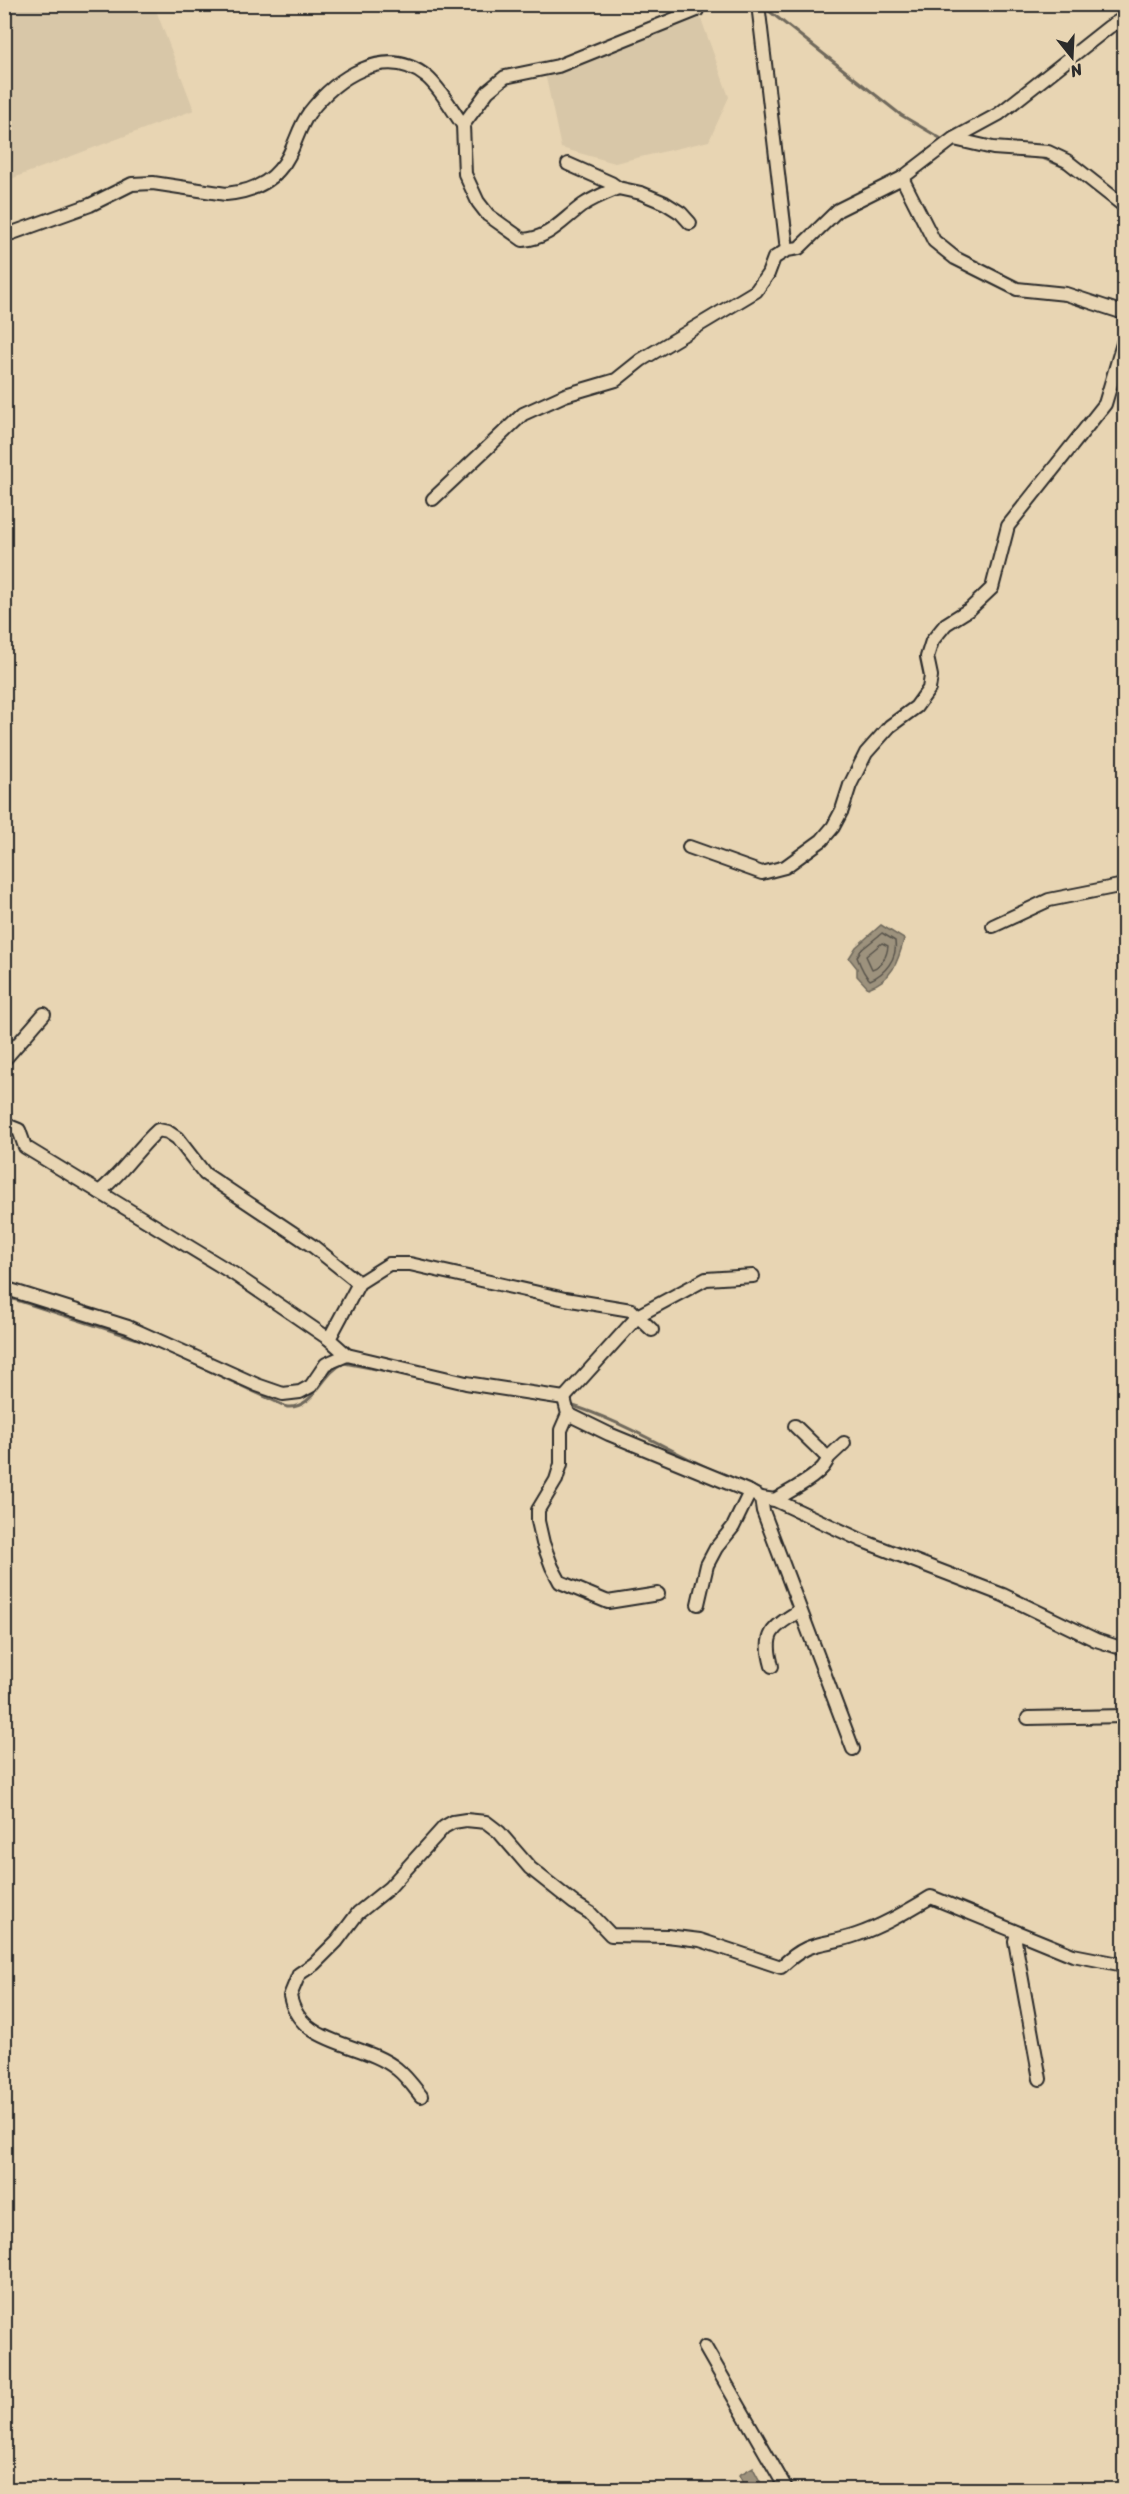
<svg xmlns="http://www.w3.org/2000/svg" width="1129" height="2494" font-family="Sriracha,sans-serif">
<style>
.built{fill:#d8c7a8}
.water{fill:#9d927d;stroke:#6f695c;stroke-width:1.5}
.lines{fill:none;stroke-linecap:round;stroke-linejoin:round}
.shore{stroke:#59544c;stroke-width:1.5}
.stream{stroke:#6f695c;stroke-width:3}
.minor-casing{stroke:#2b2b2b;stroke-width:16}
.minor{stroke:#e8d5b3;stroke-width:12}
</style>
<rect width="100%" height="100%" fill="#e8d5b3"/>
<filter id="ink" filterUnits="userSpaceOnUse"><feTurbulence type="fractalNoise" baseFrequency=".0167" numOctaves="2"/><feDisplacementMap in="SourceGraphic" scale="12" xChannelSelector="R" yChannelSelector="G"/><feConvolveMatrix kernelMatrix="1 2 1 2 8 2 1 2 1" color-interpolation-filters="sRGB"/></filter>
<g filter="url(#ink)">
<g class="built">
<path d="M5,4L154,5L194,110L8,180L4,170Z"/>
<path d="M700,16L729,97L709,141L615,163L561,148L545,73L579,63Z"/>
</g>
<g class="water">
<path d="M881,925L904,939C898,962 892,980 868,988L857,976V968L849,958L856,947Z"/>
<path d="M753,2467V2468L764,2489H746L739,2475Z"/>
</g>
<g class="lines">
<g class="shore">
<path d="M882,933L895,941C898,958 885,974 870,980C864,975 860,965 857,957L861,950Z"/>
<path d="M882,943L888,946C887,956 882,966 872,969L866,956Z"/>
</g>
<g class="stream">
<path d="M764,7L901,115L945,141"/>
<path d="M777,117L793,243"/>
<path d="M1040,157L1067,168"/>
<path d="M1108,200L1124,214"/>
<path d="M4,1296L150,1343"/>
<path d="M173,1354L287,1407C315,1409 321,1373 344,1363L392,1372"/>
<path d="M514,1396L563,1404"/>
<path d="M570,1405C614,1418 660,1445 702,1465C722,1475 743,1480 762,1491"/>
</g>
<g class="minor-casing">
<g id="minor">
<path d="M758,4L787,250"/>
<path d="M954,139L993,148L1048,152L1067,161L1124,206"/>
<path d="M568,164L611,183L618,188L641,193L665,203L681,213L690,223"/>
<path d="M902,178L934,241L955,258L1017,289L1066,294L1124,313"/>
<path d="M618,188C606,193 593,198 583,205C562,220 550,238 523,240L488,215L478,202L465,174L463,125L488,91L505,77L558,66L697,10V4"/>
<path d="M4,236L90,205L132,184L153,183L226,194C246,192 266,186 279,170C294,154 296,131 309,113C335,79 385,43 427,77C441,89 452,110 463,125"/>
<path d="M433,499L523,414L565,395L616,380L641,360L756,291L768,274L774,258L787,250L799,248L838,210L902,178L953,139L999,114L1109,27L1124,18"/>
<path d="M689,847L762,873L785,867L822,840L833,827L842,810L850,785L866,753L890,726L916,707L929,689L931,676L927,657L932,641L946,624L970,609L992,588L1008,526L1105,404L1124,340"/>
<path d="M993,926L1049,900L1124,885"/>
<path d="M4,1060L44,1014"/>
<path d="M4,1124L19,1130L25,1147L234,1274L329,1339L347,1355L466,1383L564,1398"/>
<path d="M99,1192C122,1174 137,1149 158,1130L168,1132L177,1138L205,1174L314,1247L359,1283"/>
<path d="M4,1288L128,1327L257,1385L283,1394L300,1392L311,1386L326,1364L347,1355"/>
<path d="M329,1339L359,1283L389,1264H410L565,1299L631,1310L652,1330"/>
<path d="M564,1398L568,1414L561,1430V1464L556,1480L538,1510V1521L543,1543L552,1567L560,1582L608,1602L658,1594"/>
<path d="M564,1398L639,1315L706,1279L753,1276"/>
<path d="M568,1414L609,1434L750,1492"/>
<path d="M828,1458L844,1443"/>
<path d="M761,1498L763,1511L853,1749"/>
<path d="M775,1500C789,1491 825,1474 828,1458L795,1426"/>
<path d="M698,1604L707,1565L716,1548L733,1527L750,1492L761,1498L775,1500L863,1541L1003,1595L1096,1640L1124,1649"/>
<path d="M772,1666C763,1633 772,1628 799,1611"/>
<path d="M1028,1718L1124,1716"/>
<path d="M1017,1933L1015,1941L1040,2079"/>
<path d="M421,2096C414,2087 406,2076 397,2069C363,2041 300,2047 290,1996L299,1974L314,1964L337,1941L358,1913L389,1888L444,1827L453,1822L466,1820L486,1822L499,1832L530,1868L574,1903L590,1913L611,1935L667,1936L700,1940L781,1967C811,1938 822,1947 856,1935C883,1926 907,1911 931,1897L1073,1955L1124,1965"/>
<path d="M705,2347L787,2490"/>
</g>
</g>
<use href="#minor" class="minor"/>
</g>
</g>
<rect width="1129" height="2494" fill="none" stroke="#e8d5b3" stroke-width="24"/>
<rect x="12" y="12" width="1105" height="2470" fill="none" stroke="#2b2b2b" stroke-width="2" filter="url(#ink)"/>
<g transform="translate(1072 57) rotate(162)" stroke="#e8d5b3" stroke-width="4.5" paint-order="stroke">
<path d="M0-4.5L10 22L0 15L-10 22Z" fill="#2b2b2b"/>
<text y="-9" font-size="16" font-weight="bold" text-anchor="middle" fill="#2b2b2b">N</text>
</g>
</svg>
